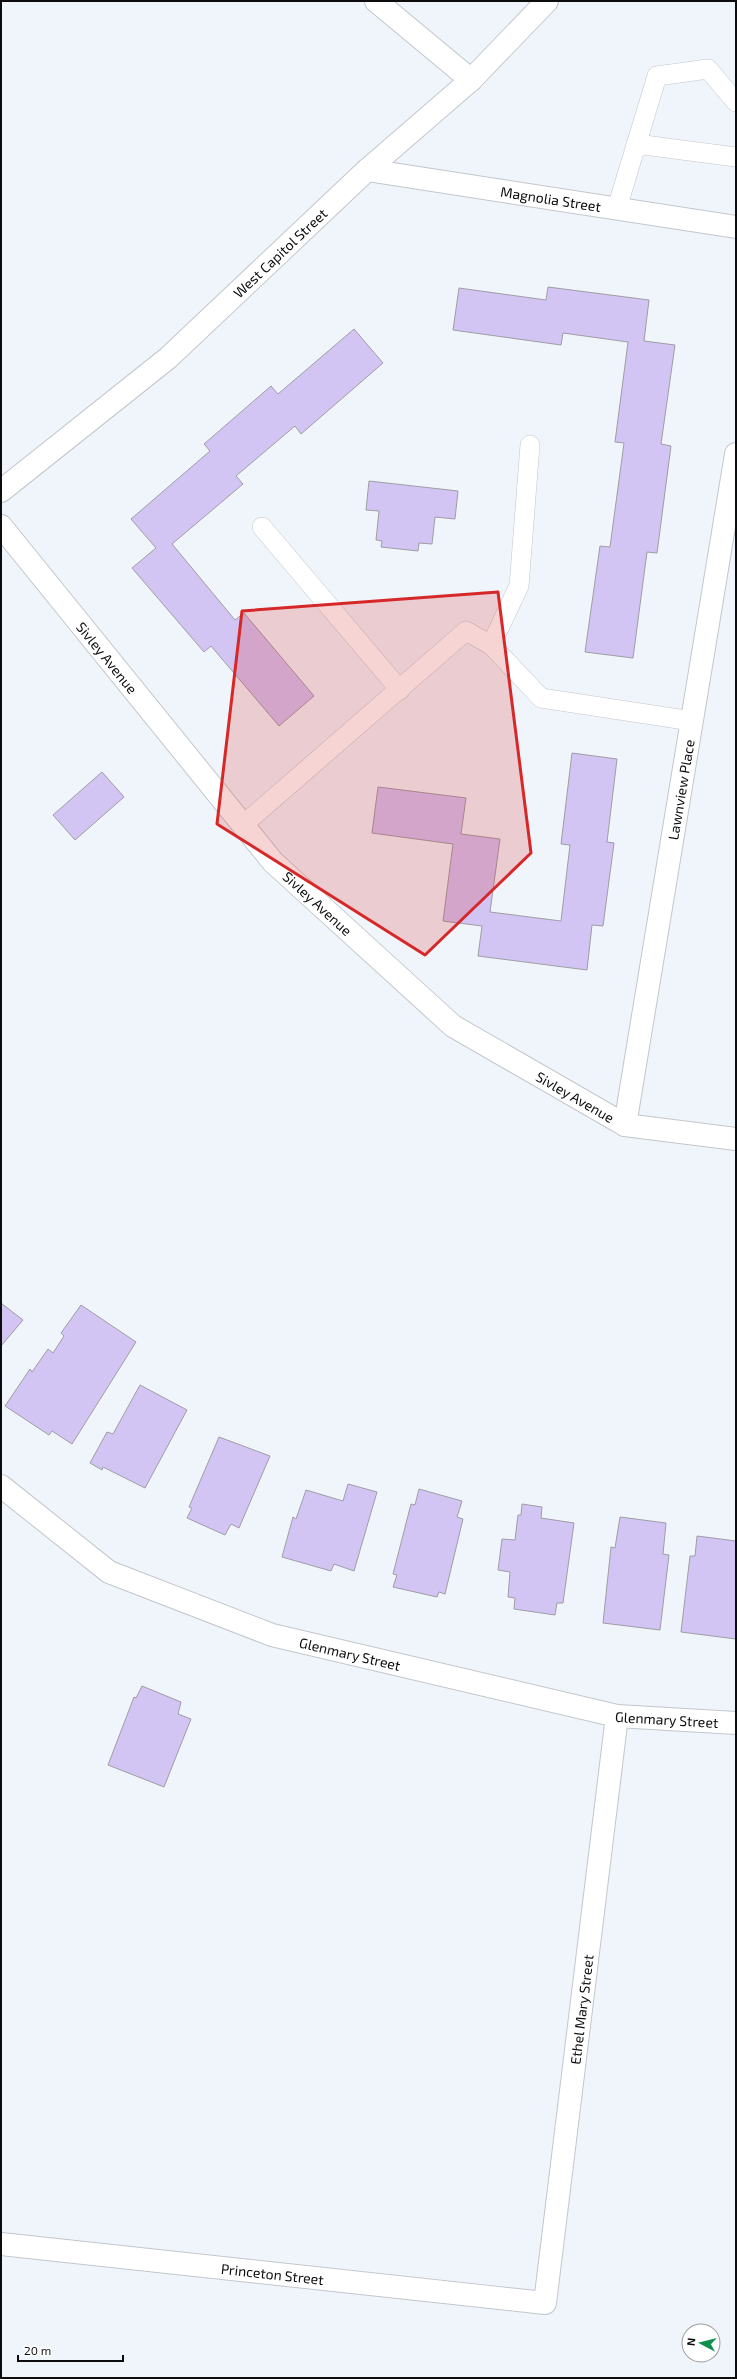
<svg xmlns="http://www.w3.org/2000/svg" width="737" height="2379" font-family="'Exo 2',sans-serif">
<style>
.building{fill:#d2c5f4;stroke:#9f9da4}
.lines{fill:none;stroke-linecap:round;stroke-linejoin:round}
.lane-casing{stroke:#c2c7cd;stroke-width:20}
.street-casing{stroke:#c2c7cd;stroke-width:24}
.secondary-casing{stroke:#c2c7cd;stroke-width:24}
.lane{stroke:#fff;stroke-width:19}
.street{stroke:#fff;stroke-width:22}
.secondary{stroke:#fff;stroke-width:22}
.marked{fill:#d62828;fill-opacity:0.2;stroke:#d62828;stroke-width:3;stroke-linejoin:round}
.labels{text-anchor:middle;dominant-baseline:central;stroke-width:3;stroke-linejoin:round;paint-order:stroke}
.street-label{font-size:14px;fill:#0b0c0e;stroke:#fff}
</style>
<rect width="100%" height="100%" fill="#f0f5fb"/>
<g class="building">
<path d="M548,287L649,300L644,341L675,345L661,444L671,446L657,553L647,552L633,658L585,652L600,546L610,547L624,443L615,442L628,342L563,333L561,345L453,330L459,288L546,300Z"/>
<path d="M354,329L383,363L301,434L295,426L236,476L243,484L172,544L235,620L244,613L314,696L279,726L211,646L204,652L132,568L156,548L131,519L210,451L204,444L271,386L278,394Z"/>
<path d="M369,481L458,491L455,519L435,517L432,544L419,543L418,551L381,547L382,541L376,540L379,511L366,510Z"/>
<path d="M572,753L617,759L607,842L614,843L603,926L592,925L587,970L478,956L482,926L443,921L453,844L372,833L378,787L466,798L461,834L500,839L490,912L561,921L570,845L561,844Z"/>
<path d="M102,772L124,797L75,840L53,815Z"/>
<path d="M1,1303L23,1320L1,1346Z"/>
<path d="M81,1305L136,1342L72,1444L52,1431L49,1435L5,1406L30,1369L32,1372L48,1349L53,1353L64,1336L61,1333Z"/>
<path d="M140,1385L187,1410L145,1488L103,1467L102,1470L90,1463L107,1432L113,1434Z"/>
<path d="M219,1437L270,1456L239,1528L231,1524L225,1535L187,1518L192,1508L189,1507Z"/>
<path d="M348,1484L377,1492L354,1571L334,1564L331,1571L282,1557L293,1517L296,1519L306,1490L343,1501Z"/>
<path d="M419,1489L462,1501L457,1517L463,1519L445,1594L439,1592L437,1597L393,1587L397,1575L393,1574L411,1504L415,1505Z"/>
<path d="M522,1504L542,1507L541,1518L574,1523L563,1603H557L555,1615L514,1609L515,1598L508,1597L510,1572L498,1570L502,1539L515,1540L518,1515H521Z"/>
<path d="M620,1517L666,1523L663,1554L669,1555L660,1630L603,1623L611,1547L615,1548Z"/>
<path d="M697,1536L736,1541V1639L681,1632L690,1556H695Z"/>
<path d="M142,1686L181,1702L178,1714L191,1719L164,1787L108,1765L134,1697L136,1698Z"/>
</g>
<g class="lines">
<g class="lane-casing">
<g id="lane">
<path d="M636,144L736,157"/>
<path d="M617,208L657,76L708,69L736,102"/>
<path d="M262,527L400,690"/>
<path d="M491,645L519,586L530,445"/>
<path d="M243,825L466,631L491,645L541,698L692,721"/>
</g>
</g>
<g class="street-casing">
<g id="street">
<path d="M376,1L471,80"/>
<path id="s1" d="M367,170L736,227"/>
<path id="s2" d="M1,526L273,862L453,1026L625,1125L736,1139"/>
<path id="s3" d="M625,1125L736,454"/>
<path id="s4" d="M1,1486L109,1572L272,1635L617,1716L736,1723"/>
<path id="s5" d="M1,2244L545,2303L617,1716"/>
</g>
</g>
<g class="secondary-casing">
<g id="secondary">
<path id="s6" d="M1,491L168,358L367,170L471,80L547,1"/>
</g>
</g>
<use href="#lane" class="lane"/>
<use href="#street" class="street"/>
<use href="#secondary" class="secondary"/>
</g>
<path class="marked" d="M498,592L531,853L425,955L217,824L242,611Z"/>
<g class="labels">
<g class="street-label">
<text stroke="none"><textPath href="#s1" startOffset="186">Magnolia Street</textPath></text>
<text stroke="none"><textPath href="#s6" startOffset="367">West Capitol Street</textPath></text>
<text stroke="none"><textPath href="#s2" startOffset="169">Sivley Avenue</textPath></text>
<text stroke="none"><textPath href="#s3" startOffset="340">Lawnview Place</textPath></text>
<text stroke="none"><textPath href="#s2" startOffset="493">Sivley Avenue</textPath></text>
<text stroke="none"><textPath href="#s2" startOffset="817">Sivley Avenue</textPath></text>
<text stroke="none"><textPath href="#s4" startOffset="393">Glenmary Street</textPath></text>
<text stroke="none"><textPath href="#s4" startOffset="717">Glenmary Street</textPath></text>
<text stroke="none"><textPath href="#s5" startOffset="843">Ethel Mary Street</textPath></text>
<text stroke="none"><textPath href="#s5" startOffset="273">Princeton Street</textPath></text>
</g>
</g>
<rect width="737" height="2379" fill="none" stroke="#0b0c0e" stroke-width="4"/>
<g transform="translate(701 2343) rotate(277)"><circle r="19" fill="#ffffff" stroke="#9d9e9f"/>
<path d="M0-3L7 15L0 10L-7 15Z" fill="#0f904d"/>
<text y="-6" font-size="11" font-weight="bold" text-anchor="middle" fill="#0b0c0e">N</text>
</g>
<path d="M18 2355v6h105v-6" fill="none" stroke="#0b0c0e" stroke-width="2"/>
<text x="24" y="2355" font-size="12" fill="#0b0c0e" stroke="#ffffff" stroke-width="3" paint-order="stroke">20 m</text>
</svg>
